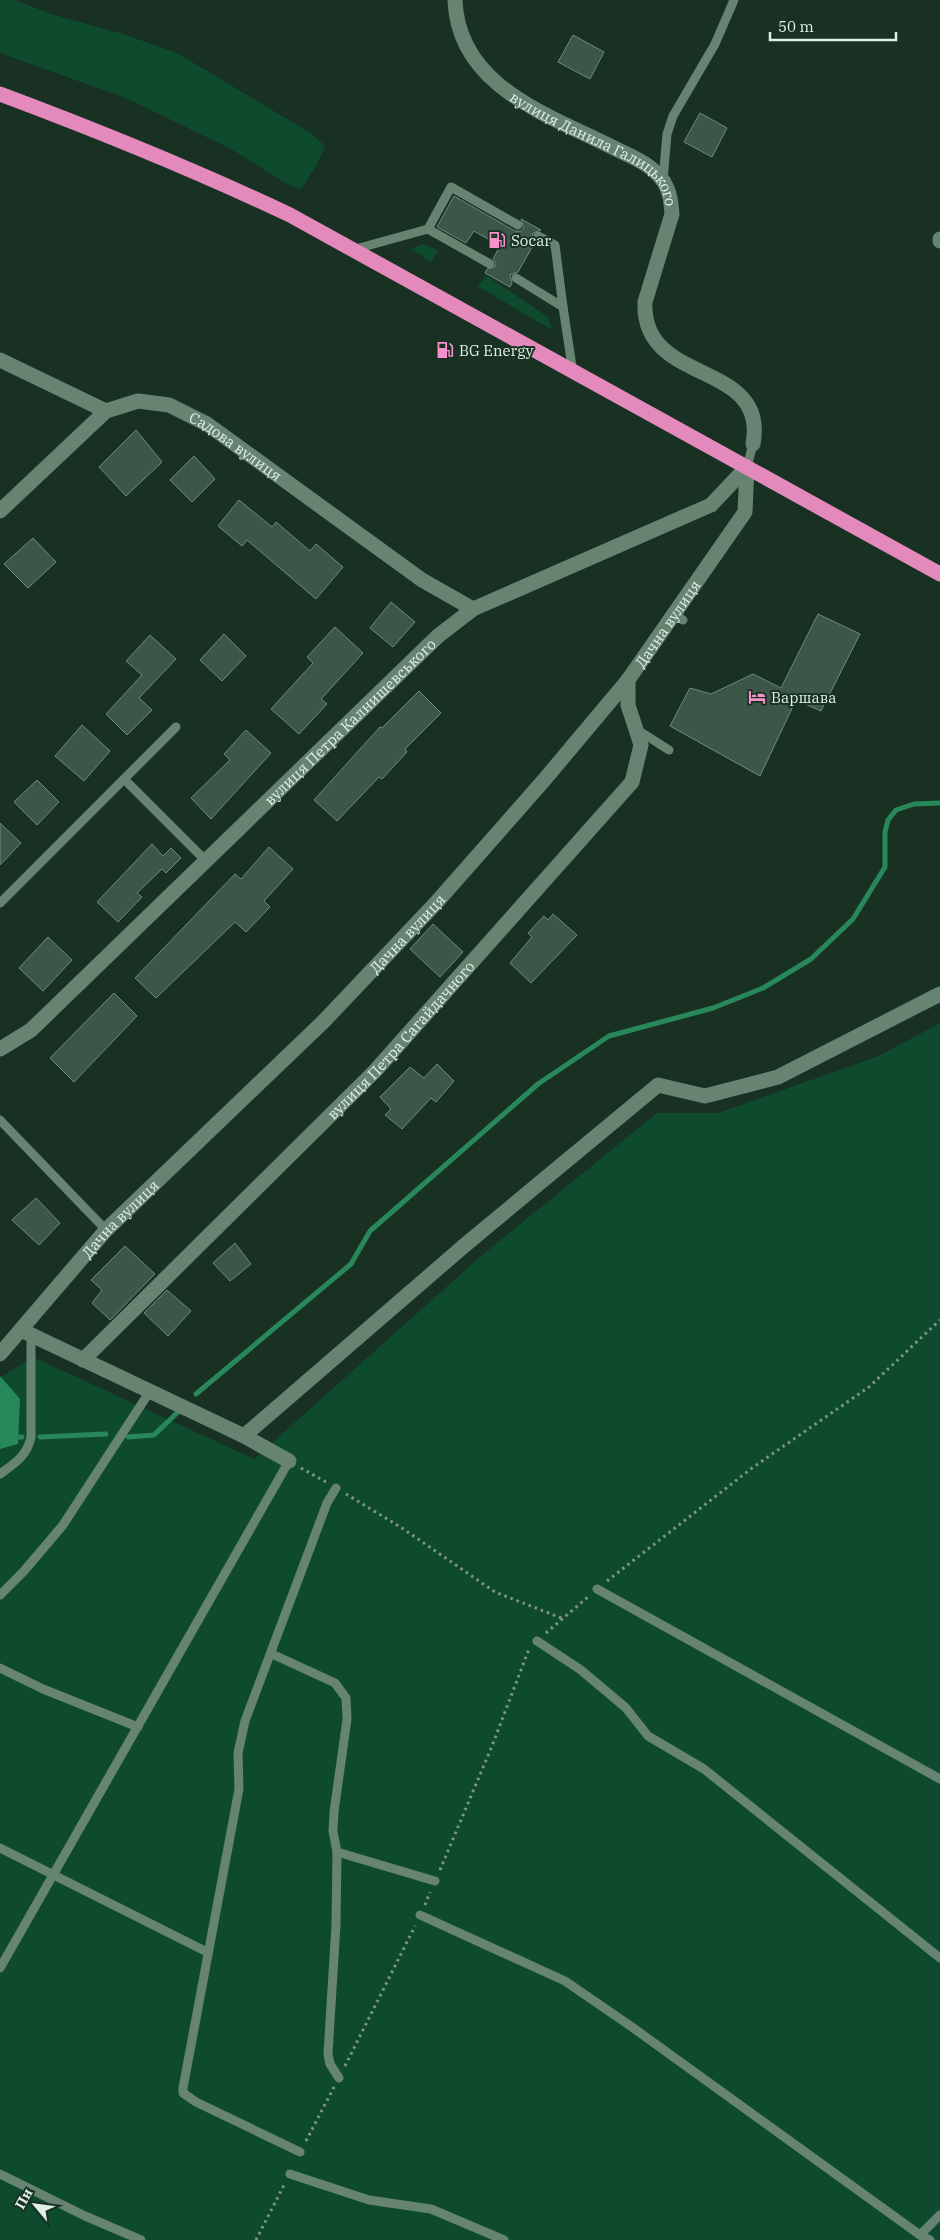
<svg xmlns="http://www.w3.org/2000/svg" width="940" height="2240" font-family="'IBM Plex Serif',serif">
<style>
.green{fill:#0e4b2e}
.water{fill:#29885a}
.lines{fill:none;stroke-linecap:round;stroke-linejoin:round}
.stream{stroke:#29885a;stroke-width:5}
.building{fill:#3c5647;stroke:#6f8b7a}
.path{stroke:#819488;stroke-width:3;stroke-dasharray:2.5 4;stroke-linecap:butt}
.lane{stroke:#678372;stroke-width:9}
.street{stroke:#678372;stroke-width:15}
.highway{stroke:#e489bc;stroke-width:15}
.labels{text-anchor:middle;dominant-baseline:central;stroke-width:4;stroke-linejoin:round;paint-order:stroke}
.street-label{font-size:15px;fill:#e1f0e6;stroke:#183123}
.poi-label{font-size:15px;fill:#e1f0e6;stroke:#183123;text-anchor:start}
</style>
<rect width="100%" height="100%" fill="#183123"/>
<g class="green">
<path d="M0,0H15L51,14L123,34L177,53L312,134L325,146L317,164L301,189L289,185L231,149L126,98L0,53Z"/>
<path d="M422,244L438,250L431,262L411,249Z"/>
<path d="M487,276L548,317L552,330L477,286Z"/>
<path d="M940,1023V2240H0V1378L33,1357L254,1459L481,1256L657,1113H718L879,1056Z"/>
</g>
<path class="water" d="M0,1376L20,1399L18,1444L0,1449Z"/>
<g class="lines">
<g class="stream">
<path d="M196,1394L351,1264L370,1231L538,1084L609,1036L713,1008L763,988L811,959L853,919L885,867V832L888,820L896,810L914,804L940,803"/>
<path d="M40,1437L106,1434"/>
<path d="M128,1437L154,1435L179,1411"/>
<path d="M0,1438L22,1437"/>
</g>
</g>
<g class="building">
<path d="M573,35L604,52L590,79L558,62Z"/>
<path d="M700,113L727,128L712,157L684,142Z"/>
<path d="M454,196L515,231H521L524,228L521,219L541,230L533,233L532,237L535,242L518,272L510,275L512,283L510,287L485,273L487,269L495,267L496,263L493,259L500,246L474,231L466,243L437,227Z"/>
<path d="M136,430L162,462L126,496L99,467Z"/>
<path d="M194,456L215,479L192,502L170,480Z"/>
<path d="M239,500L272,527L276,522L310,551L316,544L343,567L316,599L247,540L242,546L218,526Z"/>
<path d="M33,538L56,562L28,588L4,564Z"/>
<path d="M391,602L415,622L393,647L370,628Z"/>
<path d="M818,614L860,634L821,711L796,700L760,776L670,726L690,688L711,694L753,674L781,688Z"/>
<path d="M335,627L363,653L321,699L327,704L299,734L271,709L313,663L307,657Z"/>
<path d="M224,634L246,656L222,681L200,660Z"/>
<path d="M150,635L176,659L139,698L152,710L127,735L106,714L142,675L126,661Z"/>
<path d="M419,691L441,713L405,749L407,752L382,779L379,777L337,821L314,800L380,727L382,728Z"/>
<path d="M82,725L110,751L84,781L55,756Z"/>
<path d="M246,730L271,753L211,819L191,798L230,760L224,754Z"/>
<path d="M37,780L59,802L37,825L14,802Z"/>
<path d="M0,823L21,843L0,865Z"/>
<path d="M152,844L163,856L171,848L181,858L166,873L162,869L137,893L142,897L118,922L97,902Z"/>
<path d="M269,847L293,869L264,901L270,907L246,932L235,922L156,998L135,978L235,874L241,879Z"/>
<path d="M553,914L577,935L531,983L510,963L532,937L528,933L544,916L548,920Z"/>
<path d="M433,924L463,952L440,977L410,949Z"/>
<path d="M48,937L72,960L43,991L19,968Z"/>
<path d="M114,993L137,1016L74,1082L50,1058Z"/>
<path d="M437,1064L454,1081L436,1102L431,1098L402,1129L385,1115L391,1109L380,1097L410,1067L424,1078Z"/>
<path d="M36,1198L60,1223L39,1245L12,1220Z"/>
<path d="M235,1243L251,1264L230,1281L213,1263Z"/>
<path d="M125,1246L155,1274L110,1320L92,1303L102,1290L91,1280Z"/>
<path d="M167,1290L191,1311L168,1336L144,1313Z"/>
</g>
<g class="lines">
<g class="path">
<path d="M301,1468L326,1482"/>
<path d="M346,1494L402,1528L495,1592L564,1619"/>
<path d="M607,1581L752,1468L869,1387L940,1320"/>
<path d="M546,1633L589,1596"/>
<path d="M440,1870L492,1746L529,1649"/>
<path d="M425,1905L430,1892"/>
<path d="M345,2066L415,1926"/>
<path d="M306,2141L334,2087"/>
<path d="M256,2240L285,2183"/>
</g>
<g class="lane">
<path d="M663,180L667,134L673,116L715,44L734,0"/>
<path d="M428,229L451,187L518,225"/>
<path d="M538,236L555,245L563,307"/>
<path d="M352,250L428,229L490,264"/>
<path d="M516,278L563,307L573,373"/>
<path d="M747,467L753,444"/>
<path d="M674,614L683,620"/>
<path d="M636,729L669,750"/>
<path d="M124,779L205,860"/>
<path d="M0,903L176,727"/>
<path d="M0,1120L106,1230"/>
<path d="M0,1474C15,1463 27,1456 31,1437V1335"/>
<path d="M597,1589L940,1779"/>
<path d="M0,1595L24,1571L63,1525L150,1391"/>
<path d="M537,1641L581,1670L626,1708L648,1736L704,1769L940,1958"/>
<path d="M272,1654L335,1683L346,1698L347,1719L334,1812L333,1831L337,1852L336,1925L328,2054L330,2064L339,2078"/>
<path d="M0,1668L43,1689L138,1727"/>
<path d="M0,1848L207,1952"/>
<path d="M337,1852L435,1881"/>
<path d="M420,1915L565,1981L632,2027L920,2235L930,2240"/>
<path d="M0,1968L289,1461"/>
<path d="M300,2152L196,2102L183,2093V2088L239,1789L238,1753L245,1721L327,1503L336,1488"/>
<path d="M0,2174L85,2216L141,2240"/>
<path d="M290,2174L369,2200L431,2209L504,2240"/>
<path d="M920,2235L940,2215"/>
</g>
<g class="street">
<path id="s1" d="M455,0C458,87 549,115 614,148C632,157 652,164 664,182C670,192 671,202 672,214L645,302C641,387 769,359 753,444"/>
<path d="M940,239V241"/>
<path d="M0,360L106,411"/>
<path id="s2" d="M0,511L106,411L138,401L169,405L207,424L422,580L473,609"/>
<path id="s3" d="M0,1049L31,1030L438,636L473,609L711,505L747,467"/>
<path d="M21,1330L244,1436L289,1461"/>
<path id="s4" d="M0,1354L106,1230L324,1021L435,904L545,779L628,680L745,512L747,467"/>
<path id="s5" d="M83,1360L375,1071L632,782L641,745L628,705V680"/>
<path d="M244,1436L465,1245L658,1085L705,1096L778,1077L940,994"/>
</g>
<path class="highway" d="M0,94C99,131 195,170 290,215L940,574"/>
</g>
<defs>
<g id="fuel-bare" transform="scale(1.35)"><path d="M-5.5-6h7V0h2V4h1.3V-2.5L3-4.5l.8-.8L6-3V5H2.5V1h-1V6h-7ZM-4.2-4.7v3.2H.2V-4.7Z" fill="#f890cb" stroke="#183123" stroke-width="2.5" paint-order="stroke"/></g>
<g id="hotel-bare" transform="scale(1.35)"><path d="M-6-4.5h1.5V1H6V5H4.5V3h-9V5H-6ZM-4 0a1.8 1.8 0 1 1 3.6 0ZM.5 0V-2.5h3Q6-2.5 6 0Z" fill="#f890cb" stroke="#183123" stroke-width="2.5" paint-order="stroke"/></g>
</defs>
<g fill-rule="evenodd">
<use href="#fuel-bare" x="497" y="240"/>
<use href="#fuel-bare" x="445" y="350"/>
<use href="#hotel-bare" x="757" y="697"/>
</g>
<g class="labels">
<g class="street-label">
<text stroke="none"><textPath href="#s1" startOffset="216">вулиця Данила Галицького</textPath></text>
<text stroke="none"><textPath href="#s2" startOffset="289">Садова вулиця</textPath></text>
<text stroke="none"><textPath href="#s4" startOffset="991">Дачна вулиця</textPath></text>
<text stroke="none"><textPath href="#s3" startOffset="480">вулиця Петра Калнишевського</textPath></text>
<text stroke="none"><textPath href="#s4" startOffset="586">Дачна вулиця</textPath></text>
<text stroke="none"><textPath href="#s5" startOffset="451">вулиця Петра Сагайдачного</textPath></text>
<text stroke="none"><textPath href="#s4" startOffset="181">Дачна вулиця</textPath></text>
</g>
<g class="poi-label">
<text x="511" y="240">Socar</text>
<text x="459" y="350">BG Energy</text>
<text x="771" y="697">Варшава</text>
</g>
</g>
<g transform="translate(35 2205) rotate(299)" stroke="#183123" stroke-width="4" paint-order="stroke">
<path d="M0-4L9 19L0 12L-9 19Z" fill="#e1f0e6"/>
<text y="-8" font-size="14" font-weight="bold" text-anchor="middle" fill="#e1f0e6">Пн</text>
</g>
<path d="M770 32v8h126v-8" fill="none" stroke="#e1f0e6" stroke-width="2.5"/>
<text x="778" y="32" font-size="15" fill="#e1f0e6" stroke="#183123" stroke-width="4" paint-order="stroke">50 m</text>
</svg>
